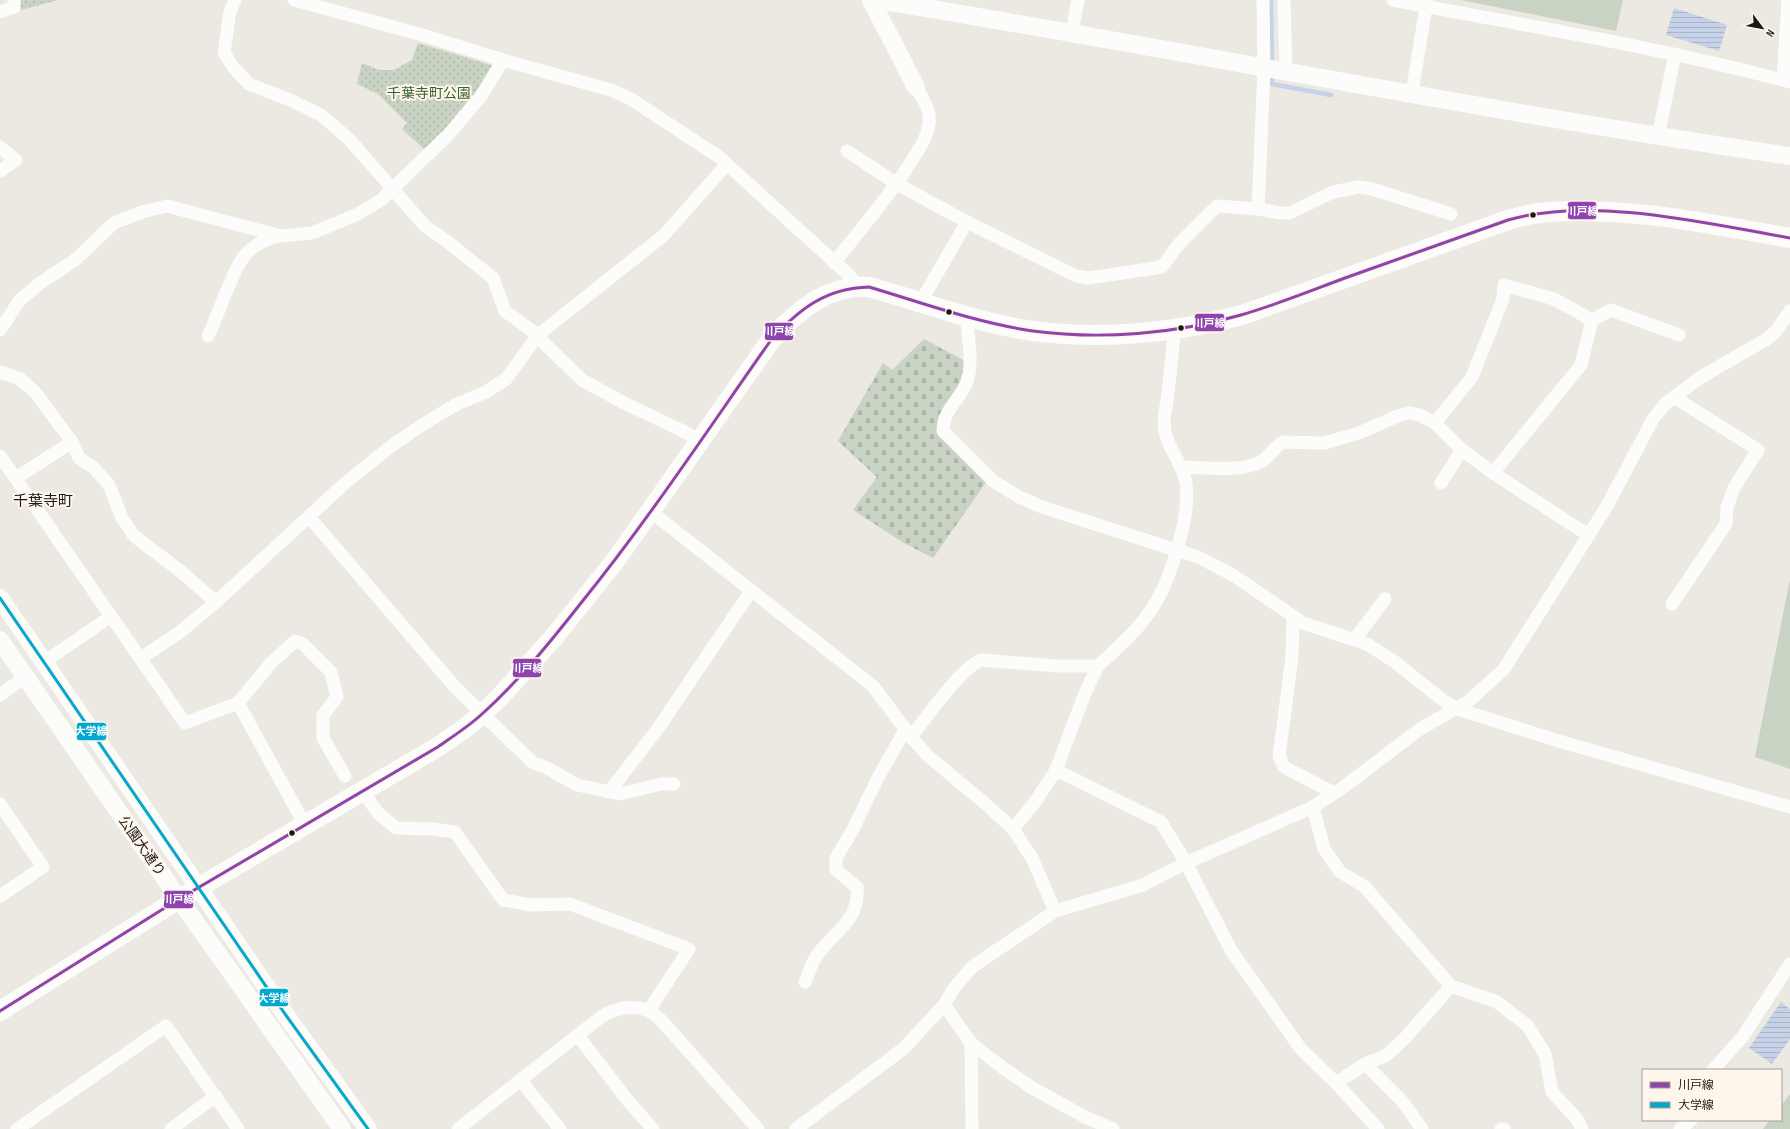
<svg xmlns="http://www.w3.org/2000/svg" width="1790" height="1129" font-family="'Sofia Sans Condensed','Noto Sans JP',sans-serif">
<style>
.cemetery{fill:url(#cemetery-stones)}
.park{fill:url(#park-dots)}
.pitch{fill:#c9d3c3}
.water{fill:url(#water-rules)}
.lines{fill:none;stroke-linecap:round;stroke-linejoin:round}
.stream{stroke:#c6d2e7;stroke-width:4.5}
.street{stroke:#fcfcfb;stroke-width:13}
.secondary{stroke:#fcfcfb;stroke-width:18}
.primary{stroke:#fcfcfb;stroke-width:20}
.bus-1-casing{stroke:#fff6eb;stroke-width:6}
.bus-2-casing{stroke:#fff6eb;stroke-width:6}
.bus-1{stroke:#8e44ad;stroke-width:3}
.bus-2{stroke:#00a9ce;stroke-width:3}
.bus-dot{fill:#1c1915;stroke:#fff6eb;stroke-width:1.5}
.labels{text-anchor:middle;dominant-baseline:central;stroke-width:4;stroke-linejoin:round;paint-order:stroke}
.park-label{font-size:14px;fill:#3a5f34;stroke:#fff6eb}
.street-label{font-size:14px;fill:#1c1915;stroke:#fff6eb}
.neighbourhood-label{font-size:15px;fill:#1c1915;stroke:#fff6eb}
.line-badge{stroke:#fff6eb;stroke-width:1.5}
.badge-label{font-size:11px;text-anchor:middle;font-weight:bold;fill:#fff}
</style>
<defs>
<pattern id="cemetery-stones" width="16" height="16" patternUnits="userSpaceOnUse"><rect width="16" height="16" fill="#c9d3c3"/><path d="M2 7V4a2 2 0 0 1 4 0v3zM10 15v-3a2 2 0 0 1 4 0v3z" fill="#acb5a7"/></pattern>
<pattern id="park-dots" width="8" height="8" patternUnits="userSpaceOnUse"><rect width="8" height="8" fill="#c9d3c3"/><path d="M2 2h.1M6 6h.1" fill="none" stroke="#acb5a7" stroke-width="1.8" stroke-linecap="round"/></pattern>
<pattern id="water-rules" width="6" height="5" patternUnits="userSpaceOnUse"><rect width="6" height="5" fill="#c6d2e7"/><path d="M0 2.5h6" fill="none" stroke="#aab4c5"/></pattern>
</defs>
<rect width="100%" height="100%" fill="#ece8e2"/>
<path class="cemetery" d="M924,339L965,361L962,381L938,420L937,427L987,481L933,558L904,543L853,510L877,477L838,441L883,363L892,370Z"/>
<g class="park">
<path d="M20,0H58L21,10Z"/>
<path d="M418,43L494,66L477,94L452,124L424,149L402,129L407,123L378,94L357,84L362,63L379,70H394L412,60Z"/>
</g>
<g class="pitch">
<path d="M1461,0H1623L1616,31Z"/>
<path d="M1790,579V769L1755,757Z"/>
<path d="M1790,1094V1129H1763L1770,1120H1781V1106Z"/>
</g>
<g class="water">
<path d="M1674,8L1727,25L1719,51L1666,35Z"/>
<path d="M1781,1002L1790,1009V1039L1772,1064L1749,1048Z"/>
</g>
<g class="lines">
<g class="stream">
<path d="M1271,0L1272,66"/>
<path d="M1272,73V84L1331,95"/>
</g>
<g class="street">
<path d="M235,0L230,11L224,53L234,68L249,84L290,100L321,115L349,139L425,226L448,242L493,278L505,311L538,335L544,343L582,380L624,403L681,430L700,441"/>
<path d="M294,0L419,34L503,60L611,90L631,99L719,157L851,277L859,287"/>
<path d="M1284,0L1286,71"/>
<path d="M1393,0C1526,26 1659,47 1790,82"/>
<path d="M0,12L14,7V0"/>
<path d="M1072,32L1078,0"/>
<path d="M1783,80L1788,0"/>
<path d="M1412,93L1427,0"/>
<path d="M1658,137L1675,54"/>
<path d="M0,147L16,160L0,171"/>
<path d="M847,151L897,184L967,222L1076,276L1089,278L1162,267L1177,246L1217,206L1258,209L1280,213H1290L1333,192L1359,187L1372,189L1451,214"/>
<path d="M1258,209L1264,69L1263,0"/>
<path d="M834,263C860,230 888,198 911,162C918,150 927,139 929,124C931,110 923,99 916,87"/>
<path d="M920,303L967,222"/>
<path d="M966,316C968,334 974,367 966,384C958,402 943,410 943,431L993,481L1019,497L1042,507L1198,557L1233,575L1303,623L1367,644L1395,662L1444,701L1457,709L1562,742L1790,807"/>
<path d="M0,330L20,300L40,283L75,260L114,223L142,212L167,206L281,236L312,233L356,215L381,200L449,134L481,96L503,60"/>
<path d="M208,336C215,321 221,305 227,290C239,261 246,244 279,236"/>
<path d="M0,372L20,379L35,392L72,442L79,458L93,467L109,485L122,518L134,536L179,570L216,602"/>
<path d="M1435,423L1472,377L1503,299L1504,285L1554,299L1592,320L1611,310L1679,335"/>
<path d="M0,456L185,723L238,703L271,663L295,641L303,644L331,672L337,697L323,715V738L345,776"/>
<path d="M1181,467C1204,467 1242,473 1262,461C1270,456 1274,447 1283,442L1324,443L1359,433L1400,415L1409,413L1420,415L1435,423L1462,450L1493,473L1588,535"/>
<path d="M1493,473L1581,365L1592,320"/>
<path d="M16,478L72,442"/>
<path d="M1441,483L1462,450"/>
<path d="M650,511L873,686L911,737L928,756L987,805L1013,829L1032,858L1055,911"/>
<path d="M309,517L454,686L532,762L549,769L577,785L620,794L661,784H674"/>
<path d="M1672,604L1726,524L1727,507L1734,488L1758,450L1674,397"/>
<path d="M1293,616L1292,657L1279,756L1284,767L1334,793"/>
<path d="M1355,639L1385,599"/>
<path d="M141,658L180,632L216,602L344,484L390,447L425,423L457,404L486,392L506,379L538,335L663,236L727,164"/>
<path d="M44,662L110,617"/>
<path d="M0,695L25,677"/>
<path d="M238,703L305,825"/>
<path d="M911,737C927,717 959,670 981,660L1057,666H1098C1116,649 1135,633 1149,613C1169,586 1191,516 1186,483C1183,462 1165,446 1164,424C1164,414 1167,403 1168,394C1170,372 1173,351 1174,330"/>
<path d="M1056,770L1161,822L1186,863L1231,950L1300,1048L1336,1083"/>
<path d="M362,791L378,813L396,828L432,829L455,832L503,900L531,905L570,904L689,949L649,1010"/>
<path d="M609,792L659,727L751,591"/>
<path d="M0,804L43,867L0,896"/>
<path d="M1313,807L1324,849L1340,872L1364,886L1451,986L1497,1002L1528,1026L1545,1054L1552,1092L1577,1119L1582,1129"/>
<path d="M1013,829L1035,802L1056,770L1085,693L1098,666"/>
<path d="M805,982C809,972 812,962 818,954C835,930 860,921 857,887L836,870V858L852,831L879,776L905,730"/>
<path d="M944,1005L971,1043L1003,1068L1034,1089L1085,1117L1113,1129"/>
<path d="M578,1036L629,1102L653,1129"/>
<path d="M971,1043L972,1129"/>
<path d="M1365,1064L1402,1101L1422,1129"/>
<path d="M1713,1070L1743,1036L1790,964"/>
<path d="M520,1080L560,1129"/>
<path d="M17,1129L166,1026L238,1129"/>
<path d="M171,1129L216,1096"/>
<path d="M458,1129L601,1017C614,1008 632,1005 647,1010C652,1012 656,1016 660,1019L758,1129"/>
<path d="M796,1129L903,1049L944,1005L954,988L972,967L1055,911L1143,885L1186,863L1313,807L1341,789L1420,729L1469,701L1504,669L1607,506L1653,419L1666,403L1701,377L1767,339L1775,332L1790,311"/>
<path d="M1378,1129L1336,1083L1365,1064L1387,1055L1405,1038L1451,986"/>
<path d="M1501,1129H1504"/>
<path d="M1680,1129L1691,1120"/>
</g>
<g class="secondary">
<path d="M871,0L916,87"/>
<path d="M878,0C1183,50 1485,112 1790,156"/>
<path d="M0,598L285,1014L368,1129"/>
<path d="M0,640L179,899L342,1129"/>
</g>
<path class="primary" d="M0,1011L179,899L436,748L464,729L482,714L499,698L554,637L615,561L771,340C795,312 829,284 869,287C923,302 977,323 1033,331C1103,340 1174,333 1242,315L1508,220C1533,212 1556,211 1581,211C1651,211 1721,226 1790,238"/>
<g class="bus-1-casing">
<path id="bus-1" d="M0,1011L179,899L436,748C452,737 468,727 482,714C519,681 551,641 581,603C649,519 709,428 771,340C799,309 826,288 869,287C923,303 977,323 1033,331C1101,340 1175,334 1241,315C1276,305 1310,291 1345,278C1399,259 1454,239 1508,220C1591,196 1705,223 1790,238"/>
</g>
<g class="bus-2-casing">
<path id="bus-2" d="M0,598L285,1014L368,1129"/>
</g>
<use href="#bus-1" class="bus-1"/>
<use href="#bus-2" class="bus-2"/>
</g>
<g class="bus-dot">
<circle cx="1533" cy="215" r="3.5"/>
<circle cx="949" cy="312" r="3.5"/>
<circle cx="1181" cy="328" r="3.5"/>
<circle cx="292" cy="833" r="3.5"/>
</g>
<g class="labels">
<g class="park-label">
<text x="429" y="93">千葉寺町公園</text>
</g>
<g class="street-label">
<text transform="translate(142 846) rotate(55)">公園大通り</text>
</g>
<g class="neighbourhood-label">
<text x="43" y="501">千葉寺町</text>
</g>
</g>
<g class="line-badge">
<rect x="1567" y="201" width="30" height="19" rx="4" fill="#8e44ad"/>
<rect x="1194" y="313" width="31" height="19" rx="4" fill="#8e44ad"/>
<rect x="764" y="322" width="30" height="19" rx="4" fill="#8e44ad"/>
<rect x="512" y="658" width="30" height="20" rx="4" fill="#8e44ad"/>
<rect x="76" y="722" width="31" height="19" rx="4" fill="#00a9ce"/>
<rect x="163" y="890" width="31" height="19" rx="4" fill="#8e44ad"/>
<rect x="259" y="988" width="30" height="19" rx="4" fill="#00a9ce"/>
</g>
<g class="badge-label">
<text x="1582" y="215">川戸線</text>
<text x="1209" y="327">川戸線</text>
<text x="779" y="335">川戸線</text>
<text x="527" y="672">川戸線</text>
<text x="91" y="735">大学線</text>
<text x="178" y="903">川戸線</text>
<text x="274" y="1002">大学線</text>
</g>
<rect x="1642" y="1069" width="140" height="52" fill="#fff6eb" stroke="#a49e95"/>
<rect x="1650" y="1082" width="20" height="6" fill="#8e44ad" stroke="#a49e95"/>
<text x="1678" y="1089" font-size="12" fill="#1c1915">川戸線</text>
<rect x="1650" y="1102" width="20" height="6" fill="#00a9ce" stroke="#a49e95"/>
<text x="1678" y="1109" font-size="12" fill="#1c1915">大学線</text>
<g transform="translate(1762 28) rotate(122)" stroke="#fff6eb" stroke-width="3" paint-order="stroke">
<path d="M0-3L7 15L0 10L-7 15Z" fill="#1c1915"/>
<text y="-6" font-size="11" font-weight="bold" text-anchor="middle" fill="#1c1915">N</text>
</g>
</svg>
